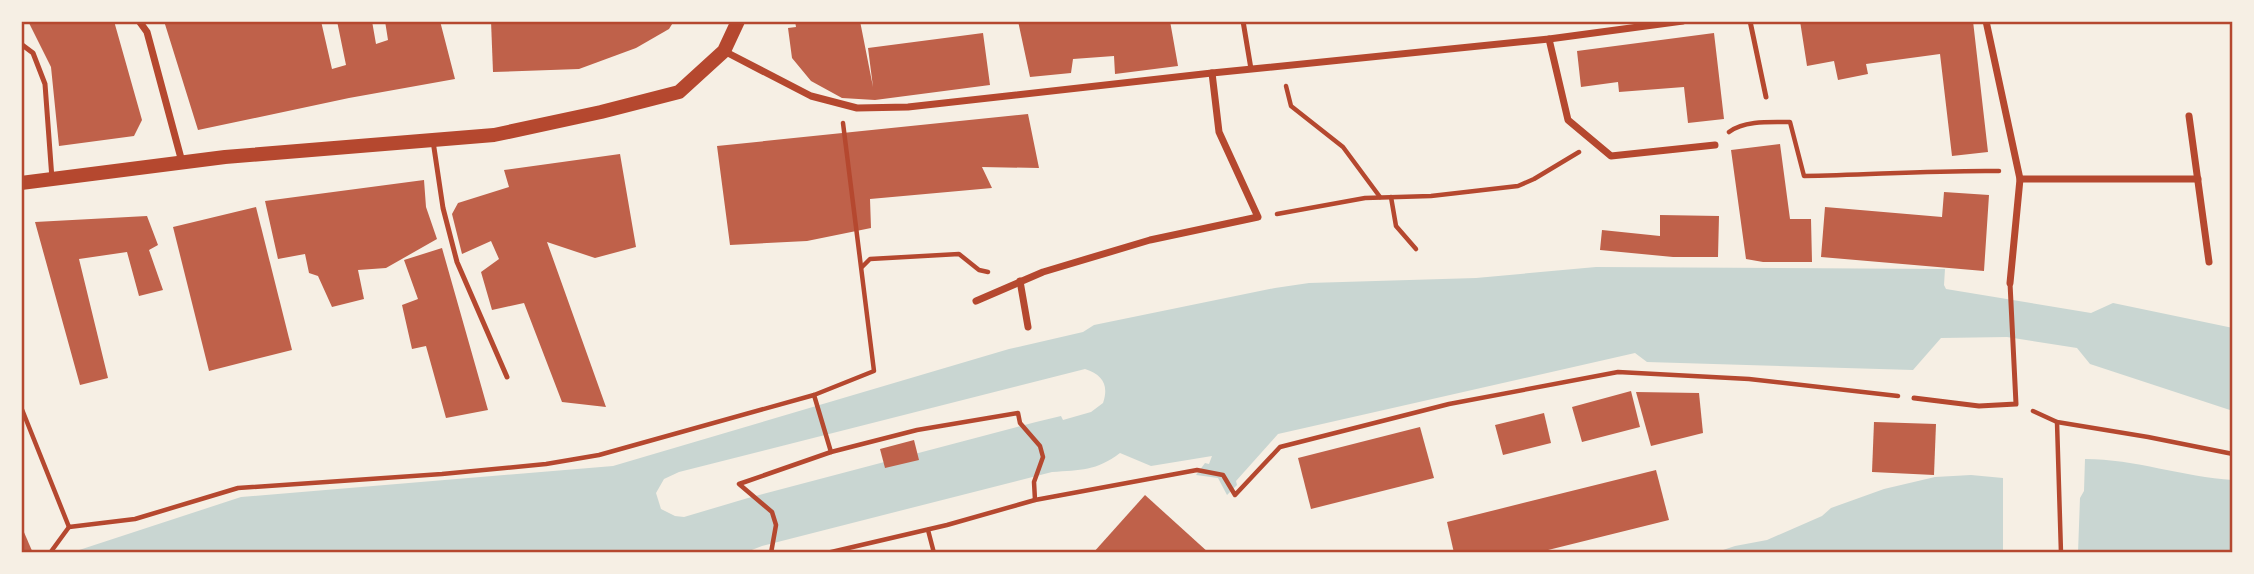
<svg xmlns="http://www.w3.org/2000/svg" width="2254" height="574" font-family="'Asap Condensed',sans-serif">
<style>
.water{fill:#c9d6d2;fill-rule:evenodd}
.building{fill:#bf614a}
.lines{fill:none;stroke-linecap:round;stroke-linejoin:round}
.path{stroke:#b5482f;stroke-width:4.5}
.service{stroke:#b5482f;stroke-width:5}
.minor{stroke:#b5482f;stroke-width:7}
.secondary{stroke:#b5482f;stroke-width:14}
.neatline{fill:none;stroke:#b5482f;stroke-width:2.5}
</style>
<rect width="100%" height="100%" fill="#f6efe4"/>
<g class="water">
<path d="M1596,267L1945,269L1944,285L1946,289L2091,313L2113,303L2233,328V411L2090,364L2077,348L2007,337L1941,338L1913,370L1647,362L1635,353L1278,434L1236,481L1237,485L1227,495L1218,478L1196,475L1205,463L1209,464L1212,456L1151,466L1120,453C1096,471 1081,470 1052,472L762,546L744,553H70L241,497L613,466L1009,349L1083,332L1094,325L1275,288L1309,283L1476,278ZM1085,369C1103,375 1109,385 1103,403L1091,412L1063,420L1061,416L1036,422L748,498L684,517L675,516L661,509L656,493L664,479L679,472Z"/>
<path d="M2085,459C2135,459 2183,477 2233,480V553H2078L2080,498L2084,491Z"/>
<path d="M1971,475L2003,478V553H1714L1735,546L1767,540L1822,516L1831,508L1884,489L1935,477Z"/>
</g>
<g class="building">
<path d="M28,21H114L142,120L134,136L59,146L51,67Z"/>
<path d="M164,21H321L332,69L346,65L337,21H372L376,44L388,40L385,21H440L455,79L349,98L198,130Z"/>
<path d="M491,21H674L669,29L636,48L579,69L493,72Z"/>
<path d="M795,21H860L873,87L868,48L983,33L990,85L875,100L842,98L811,81L792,58L788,28L796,27Z"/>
<path d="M1018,21H1170L1178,66L1115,74L1114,56L1073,59L1071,73L1030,77Z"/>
<path d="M1800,21H1973L1988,152L1952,156L1940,54L1866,64L1868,74L1838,80L1834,61L1807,66Z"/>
<path d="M1714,33L1724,119L1688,123L1684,87L1619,92L1618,82L1581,87L1577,51Z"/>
<path d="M1028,114L1039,168L982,167L992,188L870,199L871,228L807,241L730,245L717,146Z"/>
<path d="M1780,144L1790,219H1811L1812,262H1763L1746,259L1731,150Z"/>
<path d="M620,154L636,247L595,258L547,242L606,407L562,402L524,303L492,310L481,272L499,259L491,241L462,254L452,214L458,203L509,187L504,170Z"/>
<path d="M424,180L426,207L437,239L386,268L358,270L364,299L332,307L318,276L309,273L305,254L278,259L265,201Z"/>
<path d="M1944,192L1989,195L1984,271L1821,257L1825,207L1942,217Z"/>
<path d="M256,207L292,350L209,371L173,227Z"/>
<path d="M1660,215L1719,216L1718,257H1673L1600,250L1602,230L1660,236Z"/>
<path d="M147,216L158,245L149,250L163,290L139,296L127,252L79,259L108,378L80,385L35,222Z"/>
<path d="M442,248L488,410L446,418L426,346L412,349L402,305L418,299L404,260Z"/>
<path d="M1631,391L1640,427L1582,442L1572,407Z"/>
<path d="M1636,392L1699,393L1703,433L1651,446Z"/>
<path d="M1544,413L1551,443L1503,455L1495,425Z"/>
<path d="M1874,422L1936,424L1934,475L1872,472Z"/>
<path d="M1420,427L1434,478L1311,509L1298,458Z"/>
<path d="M914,440L919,460L885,468L880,449Z"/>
<path d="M1656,470L1669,520L1536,553H1454L1447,522Z"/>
<path d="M1145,495L1209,553H1093Z"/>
<path d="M23,530L33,553H21V531Z"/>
</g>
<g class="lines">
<g class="path">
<path d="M1286,86L1291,106L1343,147L1380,197"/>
<path d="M1729,132C1744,120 1772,122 1790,122L1804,176C1869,175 1934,170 1999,171"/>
<path d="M1391,197L1396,226L1416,249"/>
<path d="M1277,214L1365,198L1431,196L1518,186L1534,179L1579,152"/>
<path d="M862,267L870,259L959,254L979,270L988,272"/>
<path d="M21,407L69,527L135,519L238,488L442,474L546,464L599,455L814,395L874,371L843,123"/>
<path d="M2033,411L2057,422L2148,437L2233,454"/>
<path d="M2057,422L2061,553"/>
<path d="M831,452L917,430L1018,413L1020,423L1040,446L1043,457L1034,482L1035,500"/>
<path d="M928,530L934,553"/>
<path d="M50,553L69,527"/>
<path d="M771,553L776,525L772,512L739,484L831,452L814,395"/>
<path d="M827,553L947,525L1035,500L1197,470L1223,475L1235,495L1280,447L1449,404L1618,372L1749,379L1898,396"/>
</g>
<g class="service">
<path d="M1243,21L1251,69"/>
<path d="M1750,21L1766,97"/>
<path d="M21,44L33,53L45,84L52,179"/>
<path d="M433,141L443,208L457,262L507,377"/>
<path d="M1914,398L1979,406L2016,404L2010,283"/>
</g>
<g class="minor">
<path d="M139,21L147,32L182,162"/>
<path d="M1986,21L2020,179L2010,283"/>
<path d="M1549,39L1568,120L1611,156L1715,145"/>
<path d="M724,51L811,96L857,108L908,107L1212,73L1549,39L1683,21"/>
<path d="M2189,116L2209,262"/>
<path d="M2020,179H2198"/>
<path d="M1020,281L1028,327"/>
<path d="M976,301L1043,272L1150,240L1258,217L1219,132L1212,73"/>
</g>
<path class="secondary" d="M21,183L225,157L494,135L601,112L679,92L724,51L738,21"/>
</g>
<rect width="2254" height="574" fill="none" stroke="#f6efe4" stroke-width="46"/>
<rect x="23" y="23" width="2208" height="528" class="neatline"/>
</svg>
